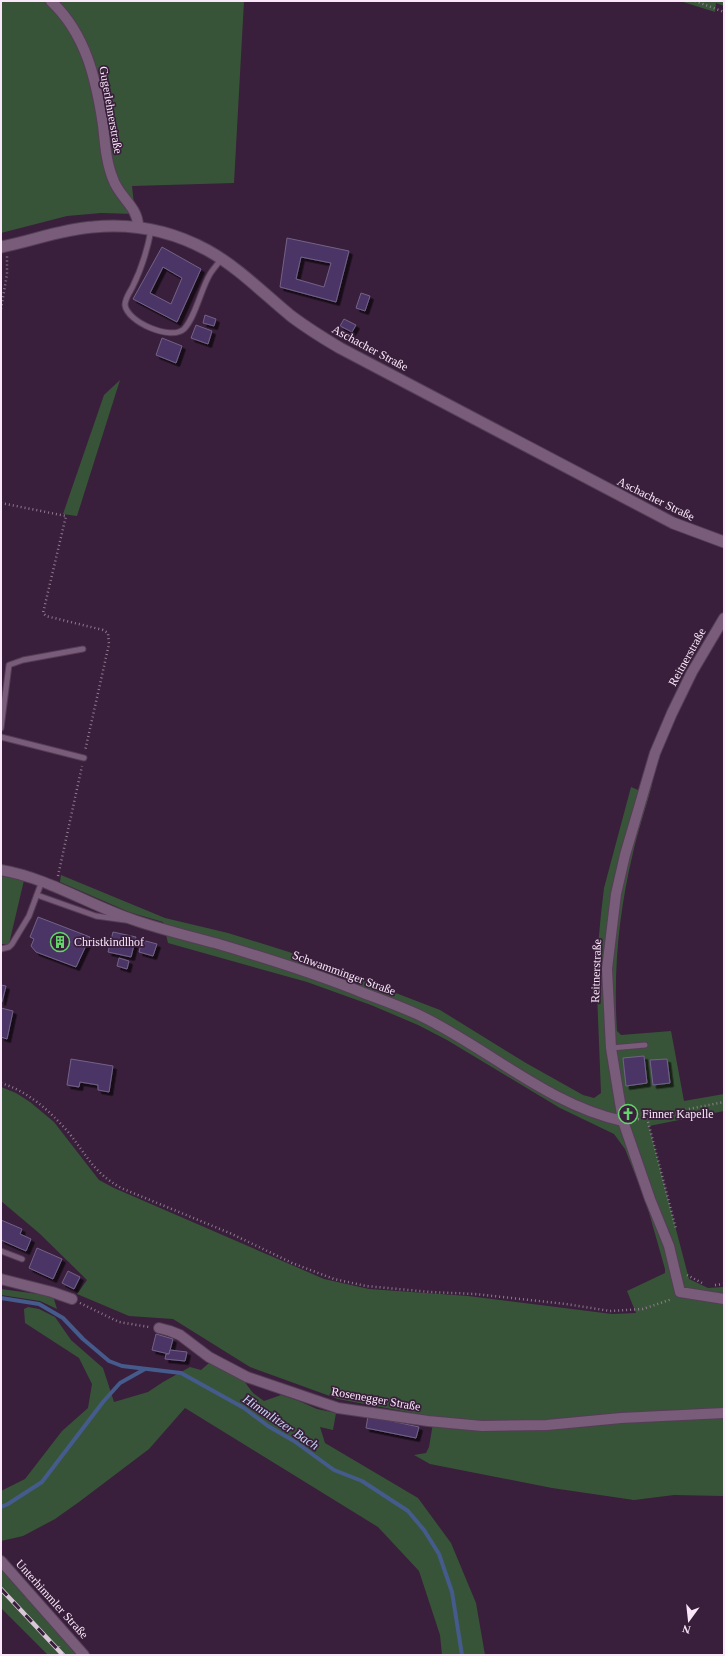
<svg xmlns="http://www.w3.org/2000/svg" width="725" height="1656" font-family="Georgia,serif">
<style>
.green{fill:#385438}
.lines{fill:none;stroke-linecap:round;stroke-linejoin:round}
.stream{stroke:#445b8c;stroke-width:4}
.building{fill:#4c3566;stroke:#726287;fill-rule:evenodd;filter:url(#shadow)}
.service-casing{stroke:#543d55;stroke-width:7}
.minor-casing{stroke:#543d55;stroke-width:12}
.tertiary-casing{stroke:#543d55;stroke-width:13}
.path{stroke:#907a91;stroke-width:2.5;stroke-dasharray:1 3;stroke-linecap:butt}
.service{stroke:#795b7a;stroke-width:5}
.minor{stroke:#795b7a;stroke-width:10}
.tertiary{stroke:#795b7a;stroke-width:11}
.rail-casing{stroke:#d9c6d9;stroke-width:4.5}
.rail{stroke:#391f3b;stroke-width:3;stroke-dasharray:9;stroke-linecap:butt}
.labels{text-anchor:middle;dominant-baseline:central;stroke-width:3.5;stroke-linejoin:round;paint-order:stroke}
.street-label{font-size:12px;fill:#fae8fa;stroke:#391f3b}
.poi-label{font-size:12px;fill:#fae8fa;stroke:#391f3b;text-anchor:start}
.water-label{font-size:13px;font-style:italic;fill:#c7d7f6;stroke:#391f3b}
</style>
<defs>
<filter id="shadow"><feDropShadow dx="3.5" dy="3.5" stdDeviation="0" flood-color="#0009"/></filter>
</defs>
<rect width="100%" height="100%" fill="#391f3b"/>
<g class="green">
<path d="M1,1H244L234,183L132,186L135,214L101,213L67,216L1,233Z"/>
<path d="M680,1H724V6L716,3L715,12Z"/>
<path d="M120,380L77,516L63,514L104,395Z"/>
<path d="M652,785C646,808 638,830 633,853C619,911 613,971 617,1031L621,1035L671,1031L684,1101L724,1094V1111L649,1126L689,1279L708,1288L724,1287V1496L674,1495L634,1500L552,1488L430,1464L414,1455L426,1453L429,1447L434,1417L338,1399L250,1367L173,1319L129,1316L77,1294L87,1280L39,1233L1,1201V1087L16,1093L30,1102L54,1122L99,1180L114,1188L324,1279L369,1289L468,1296L612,1314L636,1313L627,1291L665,1273V1269L646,1202L625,1149L614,1134L560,1108L447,1040L418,1025L371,1005L307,982L168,943L163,922L129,912L60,882L61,875L165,918L228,933L289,952L440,1010L526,1063L583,1095L594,1098L601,1093L596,967L601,914L604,888L631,787L638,790Z"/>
<path d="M1,876L24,880L9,944H1Z"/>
<path d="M1,1289L53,1296L57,1309L40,1301L1,1295Z"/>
<path d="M28,1307L39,1309L55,1317L71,1340L103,1368L114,1402L148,1392L163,1382L190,1367L201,1370L209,1363L244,1381L253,1393L264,1401L281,1395L299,1401L317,1409L336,1413L333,1430L320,1427L325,1443L418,1498L451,1543L476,1603L485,1655H442L440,1635L419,1571L378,1527L185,1408L149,1449L79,1502L55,1519L23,1536L1,1541V1491L25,1479L62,1431L88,1408L92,1384L79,1358L25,1323L24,1309Z"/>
<path d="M1,1554L91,1655H48L1,1608Z"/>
</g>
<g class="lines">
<g class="stream">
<path d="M1,1298L39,1304L63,1318L83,1339L109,1361L122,1366L181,1373L244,1408L268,1426L294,1441L334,1470L362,1481L408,1511L424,1530L439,1554L452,1592L462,1655"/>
<path d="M1,1507L8,1504L42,1482L103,1402L120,1383L145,1369"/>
</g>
</g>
<g class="building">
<path d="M287,238L349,251L336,302L280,287ZM301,257L331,263L324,287L296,279Z"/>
<path d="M162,247L201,269L177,322L133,299ZM163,267L182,278L171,304L150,293Z"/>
<path d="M361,293L370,296L365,311L356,308Z"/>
<path d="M205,315L216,319L214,326L203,323Z"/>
<path d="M344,319L356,325L352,332L340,326Z"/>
<path d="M196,325L212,331L208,344L191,338Z"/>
<path d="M162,338L182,346L176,363L156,355Z"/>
<path d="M38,917L90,937L76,967L36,952L31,946L34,939L30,937Z"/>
<path d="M113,932L136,937L131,957L108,952Z"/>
<path d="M142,940L157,944L153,956L139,952Z"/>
<path d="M119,958L129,961L127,969L117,966Z"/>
<path d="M1,985L6,986L2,1002H1Z"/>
<path d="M1,1008L13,1011L7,1039L1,1037Z"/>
<path d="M644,1056L647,1083L626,1086L623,1058Z"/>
<path d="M71,1059L113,1066L109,1092L98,1090V1085L80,1082L79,1087L67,1085Z"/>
<path d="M667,1059L670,1083L653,1085L650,1060Z"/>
<path d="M1,1220L22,1229L20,1234L31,1239L26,1251L1,1240Z"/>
<path d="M37,1248L62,1259L53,1279L29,1268Z"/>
<path d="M68,1271L80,1277L74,1289L62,1283Z"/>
<path d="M156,1334L173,1339L169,1354L152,1350Z"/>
<path d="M170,1350L187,1352L185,1361L165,1359L166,1354H169Z"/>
<path d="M368,1416L419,1427L416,1438L366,1428Z"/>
</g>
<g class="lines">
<g class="service-casing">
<g id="service">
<path d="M151,230C147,252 142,268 132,288C129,293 125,299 125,305C127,322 171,341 184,329C195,318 201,289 210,274C213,269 218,264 221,259"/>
<path d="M1,728L9,665L23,660L83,649"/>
<path d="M1,737L84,758"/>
<path d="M37,895L96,916L125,920"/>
<path d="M1,949L9,947L12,944L29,916L42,881"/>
<path d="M611,1048L645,1045"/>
<path d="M1,1251L22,1259"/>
</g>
</g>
<g class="minor-casing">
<g id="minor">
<path d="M51,1C86,34 96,79 103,125C105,143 106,162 113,179C119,197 138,207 138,226"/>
<path d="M724,618L692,672L672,713L655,753L625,855L616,894L607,969L611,1048L623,1121L650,1199L669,1246L680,1292L724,1299"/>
<path d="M1,870C48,878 89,905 134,920C160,929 188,936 215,943C266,958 317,974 366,994C385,1001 405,1008 423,1017C490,1050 549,1105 623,1121"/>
<path d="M1,1279L52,1292L72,1299"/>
<path d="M159,1328L170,1331L180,1335L209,1357L247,1377L338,1408L428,1421L482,1426L547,1425L621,1418L724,1413"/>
<path d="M1,1561L84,1655"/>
</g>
</g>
<g class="tertiary-casing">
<path id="tertiary" d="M1,247C32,241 62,229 93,227C133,223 172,231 207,250C238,267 264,294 291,316C307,328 323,338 340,348L673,523L724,542"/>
</g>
<g class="path">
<path d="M695,1L724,12"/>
<path d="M1,309L7,274V256"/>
<path d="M1,503L66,516L43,613L46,616L103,630L108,633L109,644L85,751"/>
<path d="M58,876L82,766"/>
<path d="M1,1083C29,1092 50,1111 69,1133C88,1157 93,1172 121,1188L232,1234L292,1263L334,1279L366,1286L430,1292L475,1294L566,1304L610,1311L643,1309L672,1299"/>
<path d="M647,1118L676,1229"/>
<path d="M634,1120L724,1102"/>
<path d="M687,1275L704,1284"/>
<path d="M715,1285L724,1284"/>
<path d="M80,1303L119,1322L149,1327"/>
<path d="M59,1655V1644"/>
</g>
<use href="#service" class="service"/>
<use href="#minor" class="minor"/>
<use href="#tertiary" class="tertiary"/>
<g class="rail-casing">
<path id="rail" d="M1,1589L63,1655"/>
</g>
<use href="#rail" class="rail"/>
</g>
<defs>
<g id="building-ring" transform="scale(1)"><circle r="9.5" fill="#391f3b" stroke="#63d469" stroke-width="1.5"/><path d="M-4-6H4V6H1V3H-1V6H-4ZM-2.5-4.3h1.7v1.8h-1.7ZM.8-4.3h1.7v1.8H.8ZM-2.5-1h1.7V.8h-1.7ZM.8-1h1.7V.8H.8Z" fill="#63d469"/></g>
<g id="church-ring" transform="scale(1)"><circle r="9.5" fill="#391f3b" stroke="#63d469" stroke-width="1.5"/><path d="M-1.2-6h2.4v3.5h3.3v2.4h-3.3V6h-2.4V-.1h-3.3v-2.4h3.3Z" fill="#63d469"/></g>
</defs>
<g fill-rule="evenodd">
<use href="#building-ring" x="60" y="942"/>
<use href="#church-ring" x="628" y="1114"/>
</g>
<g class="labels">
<g class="street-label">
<text transform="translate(111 110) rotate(80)">Gugerlehnerstraße</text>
<text transform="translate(370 348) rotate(28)">Aschacher Straße</text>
<text transform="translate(656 499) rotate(26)">Aschacher Straße</text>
<text transform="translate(687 657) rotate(-61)">Reitnerstraße</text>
<text transform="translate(596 971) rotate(-88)">Reitnerstraße</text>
<text transform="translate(344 973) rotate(20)">Schwamminger Straße</text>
<text transform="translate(376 1399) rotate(10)">Rosenegger Straße</text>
<text transform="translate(52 1599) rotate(48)">Unterhimmler Straße</text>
</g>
<g class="poi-label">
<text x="74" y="942">Christkindlhof</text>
<text x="642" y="1114">Finner Kapelle</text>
</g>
<g class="water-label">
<text transform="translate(281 1422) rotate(34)">Himmlitzer Bach</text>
</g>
</g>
<rect width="725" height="1656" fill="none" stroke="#fae8fa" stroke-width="4"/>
<g transform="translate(689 1620) rotate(195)" stroke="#391f3b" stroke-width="3" paint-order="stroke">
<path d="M0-3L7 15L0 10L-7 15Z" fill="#fae8fa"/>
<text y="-6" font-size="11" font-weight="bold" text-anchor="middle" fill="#fae8fa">N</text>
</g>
</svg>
